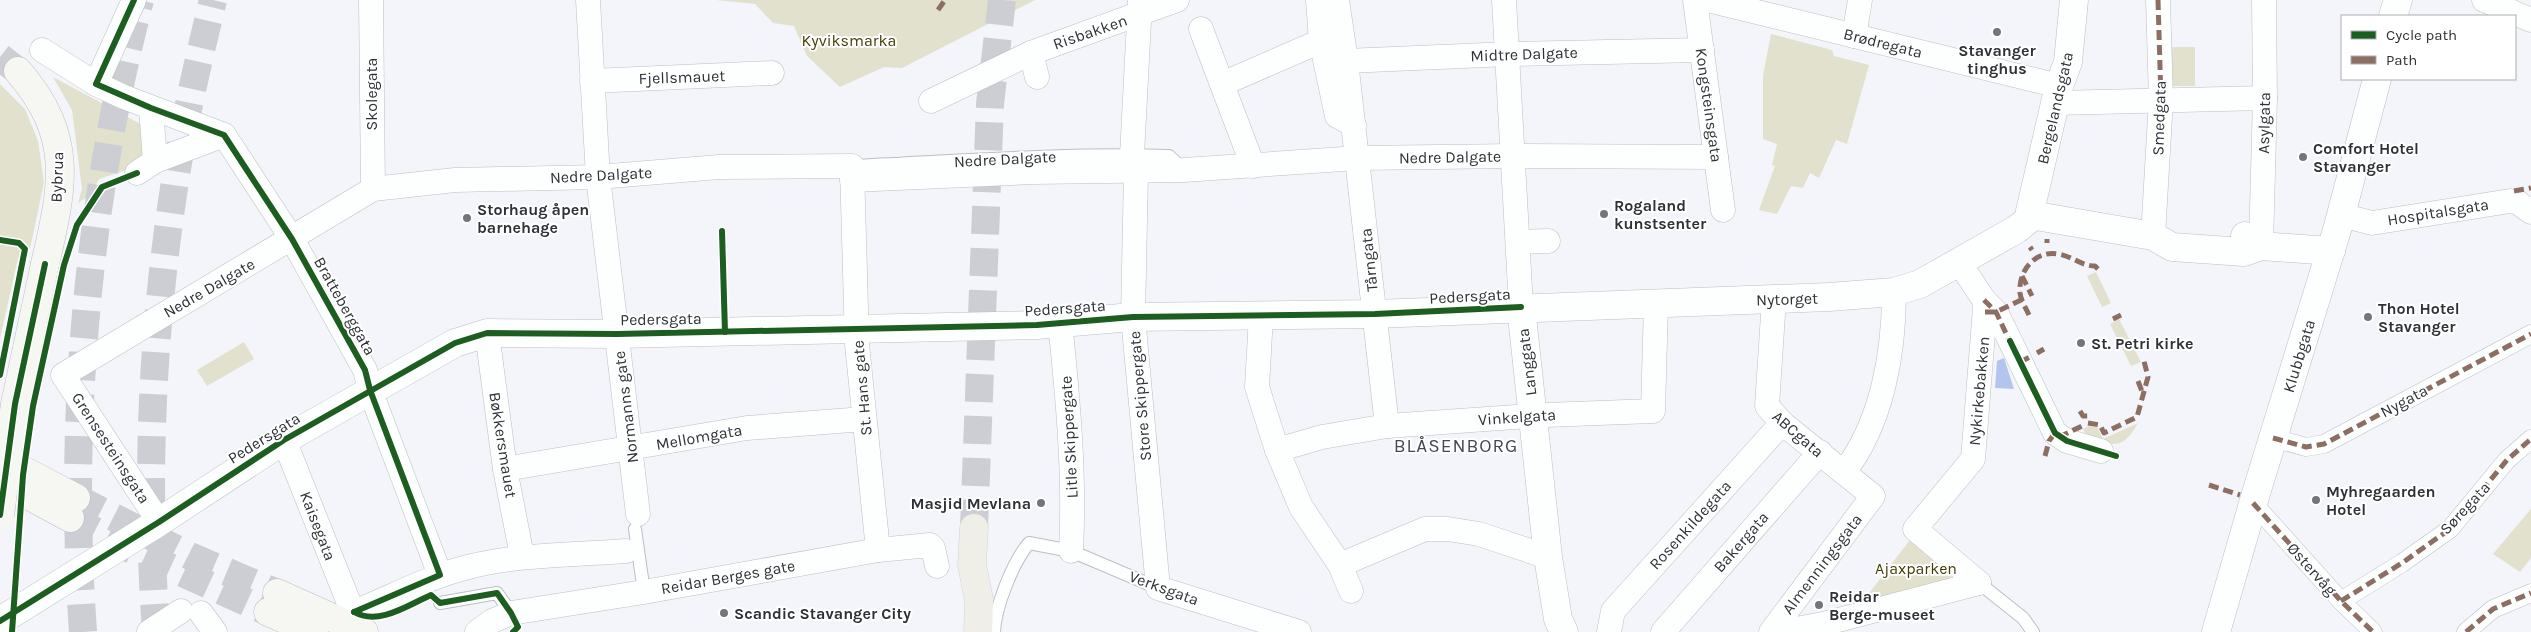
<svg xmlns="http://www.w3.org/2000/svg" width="2531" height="632" font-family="Karla,sans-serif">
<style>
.green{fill:#e2e1cd}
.water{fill:#b3c5ee}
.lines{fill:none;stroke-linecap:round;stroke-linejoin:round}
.secondary-tunnel{stroke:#ccced3;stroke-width:28;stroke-dasharray:28 14;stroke-linecap:butt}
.primary-tunnel{stroke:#ccced3;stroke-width:28;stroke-dasharray:28 14;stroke-linecap:butt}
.trunk-tunnel{stroke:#ccced3;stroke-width:28;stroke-dasharray:28 14;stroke-linecap:butt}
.service-casing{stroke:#bcbfc3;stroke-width:14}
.pedestrian-casing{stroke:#bcbfc3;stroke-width:19}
.minor-casing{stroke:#bcbfc3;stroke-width:25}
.tertiary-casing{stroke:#bcbfc3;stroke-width:29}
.secondary-casing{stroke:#bcbfc3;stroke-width:29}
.primary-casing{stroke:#d1d2d5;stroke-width:29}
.service{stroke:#fdfefe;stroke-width:12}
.pedestrian{stroke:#fdfefe;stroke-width:18}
.minor{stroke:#fdfefe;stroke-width:24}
.tertiary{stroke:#fdfefe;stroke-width:28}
.secondary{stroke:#f6f6f3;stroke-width:28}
.primary{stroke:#f0efe7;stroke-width:28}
.secondary-bridge-casing{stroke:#bcbfc3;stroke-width:29;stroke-linecap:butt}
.secondary-bridge{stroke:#f6f6f3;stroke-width:28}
.quiet{stroke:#8d6e63;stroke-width:5;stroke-dasharray:10 5;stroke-linecap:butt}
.cycleway-casing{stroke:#fff;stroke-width:9}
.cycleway{stroke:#1b5e20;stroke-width:6}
.poi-dot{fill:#73767b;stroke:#fff;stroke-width:2}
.labels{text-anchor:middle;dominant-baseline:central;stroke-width:4;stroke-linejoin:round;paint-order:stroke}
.street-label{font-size:16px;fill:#2e3136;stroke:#fff}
.park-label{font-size:16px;fill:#443d07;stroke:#fff}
.poi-label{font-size:16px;font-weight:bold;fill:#2e3136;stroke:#fff;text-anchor:start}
.quarter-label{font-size:19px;letter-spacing:1px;fill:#434855;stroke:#fff}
</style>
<rect width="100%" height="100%" fill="#f3f5fa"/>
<g class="green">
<path d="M716,0H1035L902,68L884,67L840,87L807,56L794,26L773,23L755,4Z"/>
<path d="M1771,34L1832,50L1834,56L1869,65L1847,144L1836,140L1819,178L1810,173L1803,188L1791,186L1777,214L1759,210L1775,166L1772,165L1777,144L1763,139V75Z"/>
<rect x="2172" y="47" width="23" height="39"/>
<path d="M53,77L146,127L149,149L138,166L99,179L90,195L78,203L82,189L72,110Z"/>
<path d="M0,84L25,109L38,141L44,182L30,249L18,258L0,339Z"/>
<path d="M2096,272L2111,303L2102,307L2087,276Z"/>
<path d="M2119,319L2141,362L2131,366L2110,324Z"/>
<path d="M244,342L254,359L207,386L197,370Z"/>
<path d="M2138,423C2123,451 2112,446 2086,435L2083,429L2089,426L2097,427L2103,439Z"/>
<path d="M2531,509V558L2520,572L2493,554Z"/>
<path d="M1913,536L1953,575L1943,583L1860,605Z"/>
</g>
<path class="water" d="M2004,358L2014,389L1995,388L1997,361Z"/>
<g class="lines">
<g class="secondary-tunnel">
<path d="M0,57L18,71"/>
<path d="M76,498L192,557L277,593"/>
<path d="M70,518L128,548L268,612"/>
</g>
<path class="primary-tunnel" d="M974,528L990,104L1002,0"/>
<g class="trunk-tunnel">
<path d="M83,632C68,421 87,204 140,0"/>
<path d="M156,632C145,476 152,318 178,163C187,108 200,54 213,0"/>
</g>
<g class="service-casing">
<g id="service">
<path d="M852,166C958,161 1063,153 1169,156L1184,170"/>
<path d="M635,529L644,592"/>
<path d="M1979,583L2023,618L2033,632"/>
<path d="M440,603L497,593L511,613"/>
<path d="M994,632C995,607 1013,562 1029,543L1071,551L1158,588"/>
</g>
</g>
<g class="pedestrian-casing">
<g id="pedestrian">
<path d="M2273,438L2306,447L2324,444L2531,334"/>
<path d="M2253,503L2341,601L2373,632"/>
<path d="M2341,601L2402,563L2450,529L2507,460L2531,439"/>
<path d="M2466,632L2493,609L2531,593"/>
</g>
</g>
<g class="minor-casing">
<g id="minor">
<path d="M371,0L373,189"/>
<path d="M588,0L598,177L638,514"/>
<path d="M1318,0L1321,41L1337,116L1354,125"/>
<path d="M1337,0L1346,61L1387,426"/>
<path d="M1504,0L1521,307"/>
<path d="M1695,0L1723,210"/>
<path d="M1708,0L2059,86"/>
<path d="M2484,0L2531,20"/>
<path d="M1201,29L1253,166"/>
<path d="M1854,36L1860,0"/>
<path d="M42,50L96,84L124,97L224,135L292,239L365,370L370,390L440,575"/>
<path d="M1031,53L1037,77"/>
<path d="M1346,61L1509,54L1702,50"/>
<path d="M592,81L772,73"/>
<path d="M96,84L134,0"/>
<path d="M1222,84L1321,41"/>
<path d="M931,101L1031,53L1177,0"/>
<path d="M2055,103L2265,98"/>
<path d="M151,108L155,161"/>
<path d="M1132,155L1140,2"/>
<path d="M1136,172L1133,317L1158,588L1299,632"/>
<path d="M137,173L155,161L224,135"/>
<path d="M852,180L1033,172L1184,170L1358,158L1513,156L1716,157"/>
<path d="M2341,215L2372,223L2510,201L2517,202L2531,212"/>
<path d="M2153,236L2161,100L2158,0"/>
<path d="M1519,242L1548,241"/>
<path d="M2261,246L2265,98L2264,0"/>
<path d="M1959,262L1984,300L1985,308L1973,459L1915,529L1979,583"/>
<path d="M1984,300L1996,312L2055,433L2067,441L2101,451"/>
<path d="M1261,316L1257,387L1277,450L1301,507L1340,565L1351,591"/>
<path d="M1060,323C1068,399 1075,475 1071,551"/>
<path d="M487,333L505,469L522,556"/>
<path d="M284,440L351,608L354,612C392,597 428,577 468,567C520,554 573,555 626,551"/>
<path d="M1277,450L1322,437L1387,426L1545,415L1653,411L1656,303"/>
<path d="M505,469L747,428L864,419"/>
<path d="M1844,472C1882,423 1894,354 1894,292"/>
<path d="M159,522L63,375L373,189L455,180L598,177L719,167L852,166L857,344L878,550"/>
<path d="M1340,565L1425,529H1448L1479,534L1548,557"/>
<path d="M201,613L215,632"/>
<path d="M149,632L181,611"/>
<path d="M477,632L492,621L511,613L644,592L878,550L930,545L933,548L937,566"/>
<path d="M1609,632L1613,611L1782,423"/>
<path d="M1663,632L1820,452"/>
<path d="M1771,632L1873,496L1782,423L1767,406L1774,299"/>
<path d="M1780,632L1823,624L1979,583"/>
</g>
</g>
<g class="tertiary-casing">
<g id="tertiary">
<path d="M2393,16L2398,0"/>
<path d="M2031,215L2153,236L2172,247L2244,252L2261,246"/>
<path d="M2245,236L2261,246L2331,251"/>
<path d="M1521,307L1548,557L1558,619L1564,632"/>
<path d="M0,621L159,522L284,440L455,343L487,333L617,334L1037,325L1133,317L1375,314L1829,297L1894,292L1920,284L2017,229L2028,220L2059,86L2068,62L2074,0"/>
<path d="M2216,632L2257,490L2337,230L2377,79"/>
</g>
</g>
<g class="secondary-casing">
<g id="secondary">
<path d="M18,71C75,137 63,186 45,264"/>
<path d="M0,458L76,498"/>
<path d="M0,480L70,518"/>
<path d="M277,593L364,632"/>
<path d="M268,612L314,632"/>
</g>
</g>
<g class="primary-casing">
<path id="primary" d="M974,528L972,565L979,600L978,632"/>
</g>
<use href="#service" class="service"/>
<use href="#pedestrian" class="pedestrian"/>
<use href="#minor" class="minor"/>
<use href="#tertiary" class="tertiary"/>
<use href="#secondary" class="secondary"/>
<use href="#primary" class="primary"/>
<g class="secondary-bridge-casing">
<path id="secondary-bridge" d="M0,515L15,404L45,264"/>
</g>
<use href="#secondary-bridge" class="secondary-bridge"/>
<g class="quiet">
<path d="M2158,0L2161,100"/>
<path d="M938,10L945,0"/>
<path d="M2514,191L2531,188"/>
<path d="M2047,239V243"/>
<path d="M2030,247L2032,250"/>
<path d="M2022,276L2032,296"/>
<path d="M1984,300L1996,312L2011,344"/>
<path d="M1985,312H1996L2025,298"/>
<path d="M2029,315C2026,308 2021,301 2020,293C2018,271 2035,250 2058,254C2072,256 2081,266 2095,266L2099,270"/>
<path d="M2113,319L2121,315"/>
<path d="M2037,353L2044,349"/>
<path d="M2020,362L2032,356"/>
<path d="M2138,381L2143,394"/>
<path d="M2080,411L2083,416H2090"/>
<path d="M2088,423L2100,425L2104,433L2137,417L2148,377L2144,361"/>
<path d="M2059,437L2082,426"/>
<path d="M2273,438L2306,447L2324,444L2531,334"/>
<path d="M2045,456L2049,441L2055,433"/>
<path d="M2209,485L2240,495"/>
<path d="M2253,503L2341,601L2373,632"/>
<path d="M2341,601L2402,563L2450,529L2507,460L2531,439"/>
<path d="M2466,632L2493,609L2531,593"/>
</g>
<g class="cycleway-casing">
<g id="cycleway">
<path d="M134,0L96,84L151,108L224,135L292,239L365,370L370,390L440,575L354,612"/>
<path d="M722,231L725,332"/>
<path d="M0,240L19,243L25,249L0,375"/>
<path d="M2010,341L2055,433L2067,441L2116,456"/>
<path d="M0,515L15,404L45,264"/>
<path d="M354,612C379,626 408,605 431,595L440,603L497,593L511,613L518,627L513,632"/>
<path d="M0,621L159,522L284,440L455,343L487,333L617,334L1037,325L1133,317L1375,314L1521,307"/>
<path d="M12,632L23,475L33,406L64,265L77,225L102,187L137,173"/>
</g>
</g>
<use href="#cycleway" class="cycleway"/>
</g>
<g class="poi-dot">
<circle cx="1997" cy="32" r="5"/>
<circle cx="2303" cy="157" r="5"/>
<circle cx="1604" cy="214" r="5"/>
<circle cx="467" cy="218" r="5"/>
<circle cx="2368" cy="317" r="5"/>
<circle cx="2081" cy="343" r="5"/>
<circle cx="2316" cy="500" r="5"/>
<circle cx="1041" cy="503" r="5"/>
<circle cx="1819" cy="605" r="5"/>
<circle cx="724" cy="613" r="5"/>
</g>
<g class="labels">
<g class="street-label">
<text transform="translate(1090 32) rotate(-19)">Risbakken</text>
<text transform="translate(1883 43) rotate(14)">Brødregata</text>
<text transform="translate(1524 54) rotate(-2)">Midtre Dalgate</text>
<text transform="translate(682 77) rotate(-2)">Fjellsmauet</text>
<text transform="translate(371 94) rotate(-90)">Skolegata</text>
<text transform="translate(1709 105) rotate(82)">Kongsteinsgata</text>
<text transform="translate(2055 108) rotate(-77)">Bergelandsgata</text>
<text transform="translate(2159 118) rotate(-88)">Smedgata</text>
<text transform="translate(2264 123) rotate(-89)">Asylgata</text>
<text transform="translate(1450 157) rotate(-1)">Nedre Dalgate</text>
<text transform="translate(1005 159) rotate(-3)">Nedre Dalgate</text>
<text transform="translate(601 175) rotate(-3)">Nedre Dalgate</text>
<text transform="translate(57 177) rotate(-88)">Bybrua</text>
<text transform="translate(2438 212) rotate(-9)">Hospitalsgata</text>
<text transform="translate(1369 260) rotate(-96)">Tårngata</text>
<text transform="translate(209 288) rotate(-30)">Nedre Dalgate</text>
<text transform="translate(1470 296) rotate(-3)">Pedersgata</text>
<text transform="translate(1787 299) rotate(-2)">Nytorget</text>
<text transform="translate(345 306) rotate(61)">Bratteberggata</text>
<text transform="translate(1065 308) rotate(-4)">Pedersgata</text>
<text transform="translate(661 319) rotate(-1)">Pedersgata</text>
<text transform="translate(2299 356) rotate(-73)">Klubbgata</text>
<text transform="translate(1527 362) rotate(-97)">Langgata</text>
<text transform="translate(862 388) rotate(-95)">St. Hans gate</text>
<text transform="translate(1979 391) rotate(-85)">Nykirkebakken</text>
<text transform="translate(1140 396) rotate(-95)">Store Skippergate</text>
<text transform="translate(2404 401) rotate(-28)">Nygata</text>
<text transform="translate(626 407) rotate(-97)">Normanns gate</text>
<text transform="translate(1517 417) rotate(-4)">Vinkelgata</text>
<text transform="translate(1798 434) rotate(41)">ABCgata</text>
<text transform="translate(699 437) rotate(-10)">Mellomgata</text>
<text transform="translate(1069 437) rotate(-93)">Litle Skippergate</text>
<text transform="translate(264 438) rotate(-32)">Pedersgata</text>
<text transform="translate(503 445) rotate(81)">Bøkkersmauet</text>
<text transform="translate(111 448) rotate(57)">Grensesteinsgata</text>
<text transform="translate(2465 508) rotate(-47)">Søregata</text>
<text transform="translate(1690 525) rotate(-48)">Rosenkildegata</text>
<text transform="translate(318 526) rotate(69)">Kaisegata</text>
<text transform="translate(1741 542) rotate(-49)">Bakergata</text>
<text transform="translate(1822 564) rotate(-53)">Almenningsgata</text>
<text transform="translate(2312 569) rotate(48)">Østervåg</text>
<text transform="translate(728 577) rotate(-10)">Reidar Berges gate</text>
<text transform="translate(1164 588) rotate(20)">Verksgata</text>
</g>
<g class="park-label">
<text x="849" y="40">Kyviksmarka</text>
<text x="1916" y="568">Ajaxparken</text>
</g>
<g class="poi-label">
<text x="1997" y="50" text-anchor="middle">Stavanger<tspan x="1997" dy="18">tinghus</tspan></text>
<text x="2313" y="148">Comfort Hotel<tspan x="2313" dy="18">Stavanger</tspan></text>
<text x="1614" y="205">Rogaland<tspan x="1614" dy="18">kunstsenter</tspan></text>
<text x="477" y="209">Storhaug åpen<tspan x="477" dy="18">barnehage</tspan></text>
<text x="2378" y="308">Thon Hotel<tspan x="2378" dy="18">Stavanger</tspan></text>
<text x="2091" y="343">St. Petri kirke</text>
<text x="2326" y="491">Myhregaarden<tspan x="2326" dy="18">Hotel</tspan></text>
<text x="1031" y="503" text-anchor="end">Masjid Mevlana</text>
<text x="1829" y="596">Reidar<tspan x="1829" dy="18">Berge-museet</tspan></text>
<text x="734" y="613">Scandic Stavanger City</text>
</g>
<g class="quarter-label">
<text x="1456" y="446">BLÅSENBORG</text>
</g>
</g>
<rect x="2341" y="15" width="175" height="65" fill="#ffffff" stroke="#abadaf"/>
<rect x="2351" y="31" width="25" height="8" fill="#1b5e20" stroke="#abadaf"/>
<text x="2386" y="40" font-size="15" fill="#2e3136">Cycle path</text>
<rect x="2351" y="56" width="25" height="8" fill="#8d6e63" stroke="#abadaf"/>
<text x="2386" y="65" font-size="15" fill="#2e3136">Path</text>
</svg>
